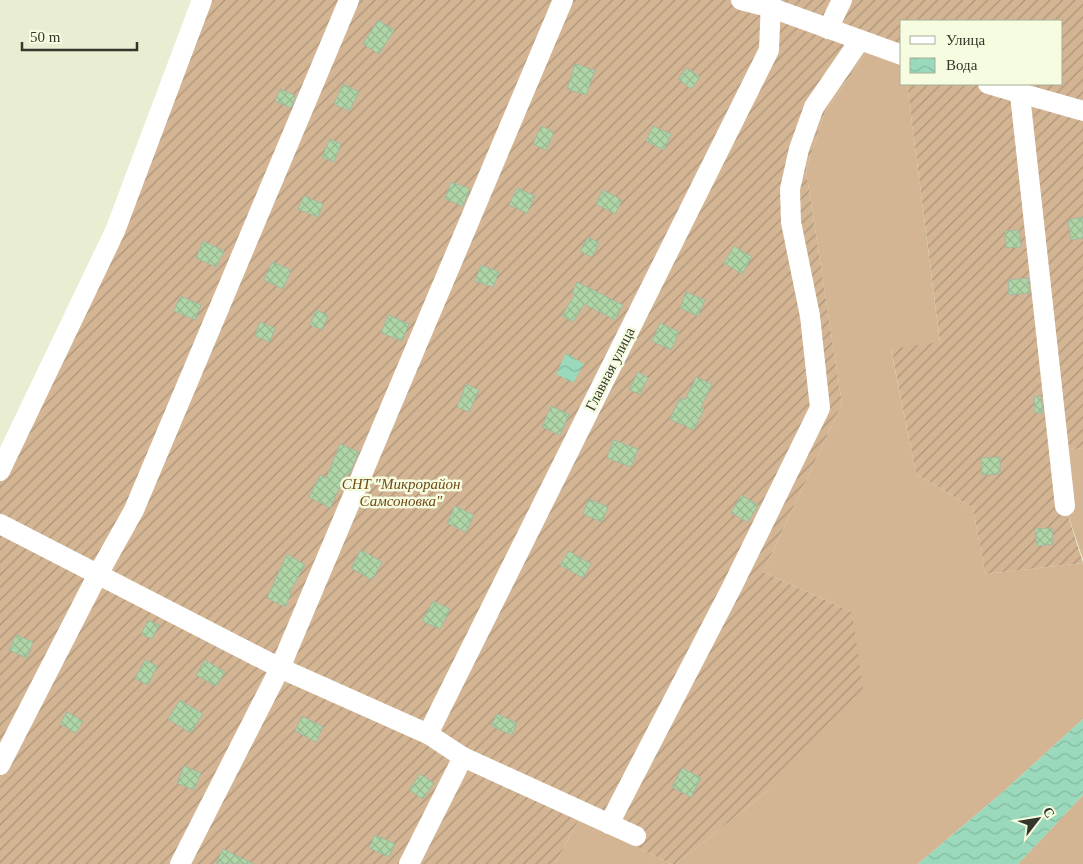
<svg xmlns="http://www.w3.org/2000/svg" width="1083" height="864" font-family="'Times New Roman',serif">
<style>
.grass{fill:#d3b594}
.garden{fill:url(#garden-furrows)}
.water{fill:url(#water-waves)}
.building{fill:url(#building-cross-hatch);stroke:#a7b8a3}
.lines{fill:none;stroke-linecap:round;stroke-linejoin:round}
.minor{stroke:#fff;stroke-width:20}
.labels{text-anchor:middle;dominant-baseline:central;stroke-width:5;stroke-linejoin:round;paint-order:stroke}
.street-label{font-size:15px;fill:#34362b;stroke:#f6fce0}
.park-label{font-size:15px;font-style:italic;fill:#714915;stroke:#f6fce0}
</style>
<defs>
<pattern id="garden-furrows" width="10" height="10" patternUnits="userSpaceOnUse" patternTransform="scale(1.25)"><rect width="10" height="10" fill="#d3b594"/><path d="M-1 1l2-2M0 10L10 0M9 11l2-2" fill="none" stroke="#ac9479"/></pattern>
<pattern id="water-waves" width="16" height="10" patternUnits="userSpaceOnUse" patternTransform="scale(1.25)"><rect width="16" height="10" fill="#9ad9bb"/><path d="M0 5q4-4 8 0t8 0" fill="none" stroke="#85bba1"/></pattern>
<pattern id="building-cross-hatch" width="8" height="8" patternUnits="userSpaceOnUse" patternTransform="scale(1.25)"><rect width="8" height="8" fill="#afd6a7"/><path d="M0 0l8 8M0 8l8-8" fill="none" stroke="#97b890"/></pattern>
</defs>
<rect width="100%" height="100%" fill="#e9eed3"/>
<g class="grass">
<path d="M868,50L902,64V84H907L940,343L891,350L916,474L973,508L985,574L1083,563V719L1004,791L918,864H676L769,790L852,612L763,572L842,404L806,170L825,112Z"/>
<path d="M1083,448V559L1065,506L1068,450Z"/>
<path d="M1083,795V864H1018Z"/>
<path d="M579,819L671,864H555Z"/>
</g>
<path class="garden" d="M202,0H1083V448L1068,450L1065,506L1083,563L985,574L973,508L916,474L891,349L940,342L907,84H1062V21H902V64L868,50L825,112L806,170L842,404L763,572L852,612L864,696L769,790L676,864H671L579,819L555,864H0V471L115,231Z"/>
<g class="water">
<path d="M566,353L584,364L573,383L556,374Z"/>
<path d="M1083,719V795L1018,864H918L1004,791Z"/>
</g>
<g class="building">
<path d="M378,20L394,30L379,54L363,44Z"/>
<path d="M575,64L595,70L586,95L567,89Z"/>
<path d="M687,68L700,77L691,89L678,79Z"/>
<path d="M343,84L359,92L349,111L334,104Z"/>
<path d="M280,89L296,96L291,108L275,101Z"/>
<path d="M541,126L554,132L546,150L533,144Z"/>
<path d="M653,126L671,134L664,150L646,141Z"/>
<path d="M330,139L341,144L334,162L322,157Z"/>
<path d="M451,182L470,189L463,206L445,199Z"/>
<path d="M517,188L535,196L527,213L509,205Z"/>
<path d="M603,190L622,200L615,214L596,204Z"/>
<path d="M304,196L323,204L318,217L298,209Z"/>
<path d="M1083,217V238L1071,240L1068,220Z"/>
<path d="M1019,230L1021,247L1006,248L1005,231Z"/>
<path d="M588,237L599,243L592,257L580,251Z"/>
<path d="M203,241L224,251L216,267L196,258Z"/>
<path d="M734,246L752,257L742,274L724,263Z"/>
<path d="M272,262L291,270L283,289L264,280Z"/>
<path d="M481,265L499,272L493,287L475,281Z"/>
<path d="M1028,278L1030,293L1009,295L1008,280Z"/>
<path d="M577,282L623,305L615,320L584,304L573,322L562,316L575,294L572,293Z"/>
<path d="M686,292L705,300L698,316L680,308Z"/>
<path d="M180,296L201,305L195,320L174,311Z"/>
<path d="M316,310L328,315L322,330L310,325Z"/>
<path d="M388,315L409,324L402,341L381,333Z"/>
<path d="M260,322L275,328L270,342L255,336Z"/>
<path d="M660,323L679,332L671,350L652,341Z"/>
<path d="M638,372L648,378L640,394L629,390Z"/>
<path d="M696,377L712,384L701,407L704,409L694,430L670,419L680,398L685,400Z"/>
<path d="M466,384L479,390L469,412L457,407Z"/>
<path d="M1041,396L1043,413H1035L1034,397Z"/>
<path d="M551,406L569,414L560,435L542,427Z"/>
<path d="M613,440L638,449L631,467L607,458Z"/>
<path d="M340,444L359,452L349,475L346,474L330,508L309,497L320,475L326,478Z"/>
<path d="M1000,457V474L982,475L981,458Z"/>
<path d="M741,495L758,505L748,522L731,513Z"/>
<path d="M589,499L608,507L602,522L583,514Z"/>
<path d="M455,506L474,515L466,532L447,523Z"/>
<path d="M1052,528L1053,544L1037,546L1035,529Z"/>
<path d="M361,550L382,562L372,580L351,568Z"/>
<path d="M569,551L591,564L583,578L560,565Z"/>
<path d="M287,554L305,565L289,593L291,594L285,607L267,598Z"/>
<path d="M433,601L450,609L440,629L422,621Z"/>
<path d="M148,620L159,625L152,639L141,634Z"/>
<path d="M16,635L33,642L27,658L9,650Z"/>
<path d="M145,660L157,666L148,685L135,679Z"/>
<path d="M205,660L225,672L216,686L196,675Z"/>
<path d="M180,700L203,714L191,733L168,719Z"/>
<path d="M67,712L83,721L76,733L60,724Z"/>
<path d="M497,714L517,723L512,735L491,726Z"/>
<path d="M302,716L323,727L316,742L295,731Z"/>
<path d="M184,766L201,773L194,790L177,783Z"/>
<path d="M682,768L701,778L691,797L672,787Z"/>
<path d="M420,774L434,783L423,799L409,790Z"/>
<path d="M375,835L395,844L389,857L369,848Z"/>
<path d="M223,849L254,864H216Z"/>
</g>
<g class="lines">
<g class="minor">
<path d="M741,0L772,8L902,55"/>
<path d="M828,29L842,0"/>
<path d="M988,84L1083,111"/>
<path d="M1020,95L1065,506"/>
<path d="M0,471L115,231L202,0"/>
<path d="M0,524L280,668L428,734L463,757L636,836"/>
<path d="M428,734L769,50L771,0"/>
<path d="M0,765L97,576L134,510L349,0"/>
<path d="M609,824L732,587L820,408L810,316L791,222L790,189L799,149L814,107L860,40"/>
<path d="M180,864L280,668L563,0"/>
<path d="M409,864L463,757"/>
</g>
</g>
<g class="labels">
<g class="street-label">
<text transform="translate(610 369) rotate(-63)">Главная улица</text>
</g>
<g class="park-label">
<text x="401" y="484">СНТ "Микрорайон<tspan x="401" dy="17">Самсоновка"</tspan></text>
</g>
</g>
<rect x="900" y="20" width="162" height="65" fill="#f6fce0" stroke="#a8ad98"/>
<rect x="910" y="36" width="25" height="8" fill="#ffffff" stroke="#a8ad98"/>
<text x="946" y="45" font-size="15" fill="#34362b">Улица</text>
<rect x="910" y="58" width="25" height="15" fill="url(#water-waves)" stroke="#a8ad98"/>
<text x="946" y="70" font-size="15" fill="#34362b">Вода</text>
<g transform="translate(1038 819) rotate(59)" stroke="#f6fce0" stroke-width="4" paint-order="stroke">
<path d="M0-4L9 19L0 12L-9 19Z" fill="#34362b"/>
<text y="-8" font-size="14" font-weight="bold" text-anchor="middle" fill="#34362b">С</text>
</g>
<path d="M22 42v8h115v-8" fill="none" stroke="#34362b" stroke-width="2.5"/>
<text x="30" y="42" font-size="15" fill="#34362b" stroke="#f6fce0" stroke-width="4" paint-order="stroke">50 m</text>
</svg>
